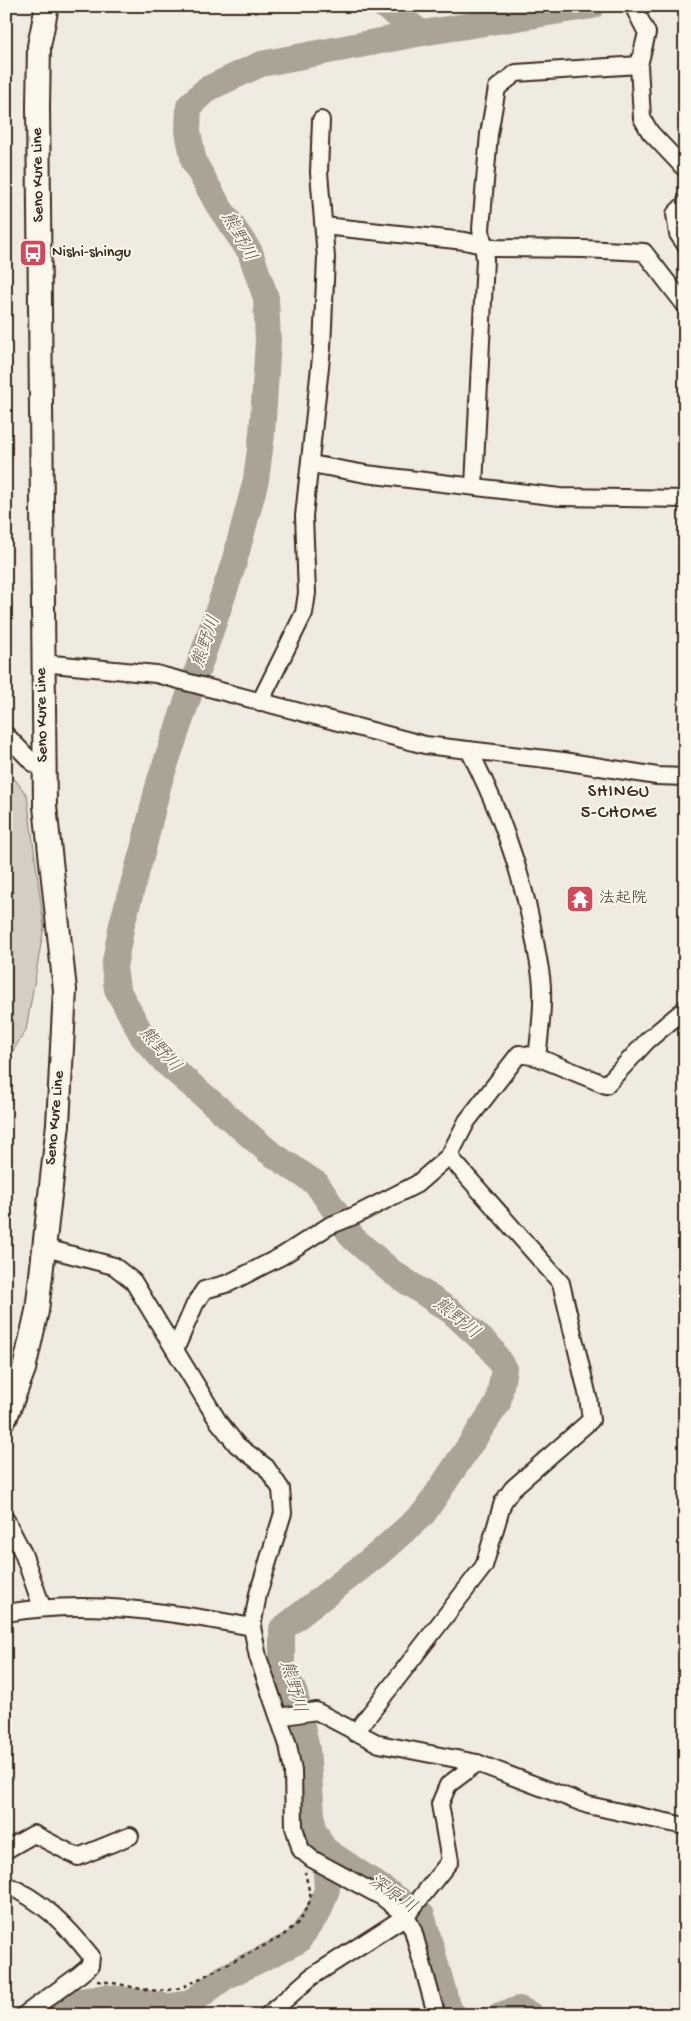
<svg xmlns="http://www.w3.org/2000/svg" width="691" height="2021" font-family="'Gochi Hand','Klee One',sans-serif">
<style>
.green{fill:#d5cec3;stroke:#887c70}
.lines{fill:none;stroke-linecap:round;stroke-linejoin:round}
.river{stroke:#aca397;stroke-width:26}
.street-casing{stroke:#3b2a1e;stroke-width:20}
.secondary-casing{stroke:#3b2a1e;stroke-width:26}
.path{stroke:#3b2a1e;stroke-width:2.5;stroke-dasharray:4 4;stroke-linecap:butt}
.street{stroke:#fbf7ec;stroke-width:16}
.secondary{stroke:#fbf7ec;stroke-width:22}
.labels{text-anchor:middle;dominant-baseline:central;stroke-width:4;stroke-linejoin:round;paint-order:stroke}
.street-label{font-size:16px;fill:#3b2a1e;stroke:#fbf7ec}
.poi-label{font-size:16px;fill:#3b2a1e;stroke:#fbf7ec;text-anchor:start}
.water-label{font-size:18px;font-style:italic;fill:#635448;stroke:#fbf7ec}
.neighbourhood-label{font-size:18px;letter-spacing:1px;fill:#3b2a1e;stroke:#fbf7ec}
</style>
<rect width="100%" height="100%" fill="#f0ebe0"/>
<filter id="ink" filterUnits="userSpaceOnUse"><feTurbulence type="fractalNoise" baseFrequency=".02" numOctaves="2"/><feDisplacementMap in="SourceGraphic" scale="10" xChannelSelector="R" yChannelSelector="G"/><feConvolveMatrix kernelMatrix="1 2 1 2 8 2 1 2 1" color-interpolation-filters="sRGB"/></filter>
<g filter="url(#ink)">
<path class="green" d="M6,768L27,795L44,927L26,1030L6,1062Z"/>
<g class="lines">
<g class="river">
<path d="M384,6L422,33"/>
<path d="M324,1849L422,1915L449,2011L454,2015"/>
<path d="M54,2015L60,2009L80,2001L105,1997L169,2006L190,2003L225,1977L298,1941L319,1911L327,1889L324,1849L313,1828L307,1749L295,1694L282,1667V1629L378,1554L424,1513L498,1403L504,1369L491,1348L452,1312L392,1272L353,1238L317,1184L269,1152L167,1064L143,1037L117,989L114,967L122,924L143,849L159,783L233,566L256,480L262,434L268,341L266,298L250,252L218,205L194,162L188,131L189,106L207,89L261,64L422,33L592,6"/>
<path d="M500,2015L519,2009L531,2015"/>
</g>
<g class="street-casing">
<g id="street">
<path d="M633,6L647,33L639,65L642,118L650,132L685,169"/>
<path d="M685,204L675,214L678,234L685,244"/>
<path d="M324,226L465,241L495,248L583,249L644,252L685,305"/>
<path d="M311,464L366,474L560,497L685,499"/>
<path d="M474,486L485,259L481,229L489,134L497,88L516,73L639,65"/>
<path d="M42,663L156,674L425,745L563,761L657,776L685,777"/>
<path d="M260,702L304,613L307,593L304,516L322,348L326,258L319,172L321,120"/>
<path d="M6,735L34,764L44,768"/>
<path d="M469,750C501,812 524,878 536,947C538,961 542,975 542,989C543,1012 540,1034 537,1057"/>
<path d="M42,1247L114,1266L133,1281L218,1421L237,1445L266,1467L281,1489L283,1513L258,1594L252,1627L258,1657L288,1745L293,1771L294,1827L301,1850L312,1859L382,1897L406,1916L413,1930L435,2010L438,2015"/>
<path d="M175,1350L195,1304L204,1290L229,1283L282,1256L329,1226L356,1215L417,1184L449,1156L467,1121L519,1054L537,1057L606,1085L648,1040L685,1009"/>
<path d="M6,1520L23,1553L42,1607"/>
<path d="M6,1613C86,1599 173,1612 252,1627"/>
<path d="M279,1717L316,1711L379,1744L477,1763L588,1805L685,1826"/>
<path d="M355,1733L484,1566L503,1502L513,1488L591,1420L588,1397L561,1283L449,1156"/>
<path d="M6,1850L34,1834L78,1857L130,1836"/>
<path d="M6,1885C41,1899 68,1927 91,1956L90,1966L79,1975L24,2015"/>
<path d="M268,2015L311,1977L406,1916L450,1861L440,1804L448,1785L477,1763"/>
</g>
</g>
<g class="secondary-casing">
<path id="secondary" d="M6,1417L24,1369L37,1311L58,1124L65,990L45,806L38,106L39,46L47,6"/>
</g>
<path class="path" d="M97,1981C129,1983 149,1997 183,1987L281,1937L299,1922L311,1899L305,1872"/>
<use href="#street" class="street"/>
<use href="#secondary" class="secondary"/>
</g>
</g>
<defs>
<g id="bus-square" transform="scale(1.4375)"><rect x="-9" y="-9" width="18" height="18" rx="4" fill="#d1495b" stroke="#fbf7ec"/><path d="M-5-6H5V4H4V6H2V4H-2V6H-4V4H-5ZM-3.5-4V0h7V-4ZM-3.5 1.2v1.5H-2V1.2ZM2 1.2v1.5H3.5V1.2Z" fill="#fff"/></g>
<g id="temple-square" transform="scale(1.4375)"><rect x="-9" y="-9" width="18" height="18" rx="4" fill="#d1495b" stroke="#fbf7ec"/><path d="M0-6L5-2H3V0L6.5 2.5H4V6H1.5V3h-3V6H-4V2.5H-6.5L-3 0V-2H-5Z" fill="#fff"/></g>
</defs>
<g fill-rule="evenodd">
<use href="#bus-square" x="33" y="253"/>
<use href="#temple-square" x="580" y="899"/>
</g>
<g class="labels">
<g class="street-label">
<text transform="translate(39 175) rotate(-91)">Seno Kure Line</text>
<text transform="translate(43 715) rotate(-91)">Seno Kure Line</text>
<text transform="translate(56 1118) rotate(-85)">Seno Kure Line</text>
</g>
<g class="poi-label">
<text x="52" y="253">Nishi-shingu</text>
<text x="599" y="899">法起院</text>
</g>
<g class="water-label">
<text transform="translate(238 237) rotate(61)">熊野川</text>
<text transform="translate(207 642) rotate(-71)">熊野川</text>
<text transform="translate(159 1050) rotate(49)">熊野川</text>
<text transform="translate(456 1319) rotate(39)">熊野川</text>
<text transform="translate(292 1687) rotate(74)">熊野川</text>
<text transform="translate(392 1895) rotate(34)">深原川</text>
</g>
<g class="neighbourhood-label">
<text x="619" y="792">SHINGU<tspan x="619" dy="21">5-CHOME</tspan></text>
</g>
</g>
<rect width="691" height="2021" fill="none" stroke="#fbf7ec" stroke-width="25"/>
<rect x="12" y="12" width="666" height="1996" fill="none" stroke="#3b2a1e" stroke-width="2" filter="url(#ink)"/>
</svg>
